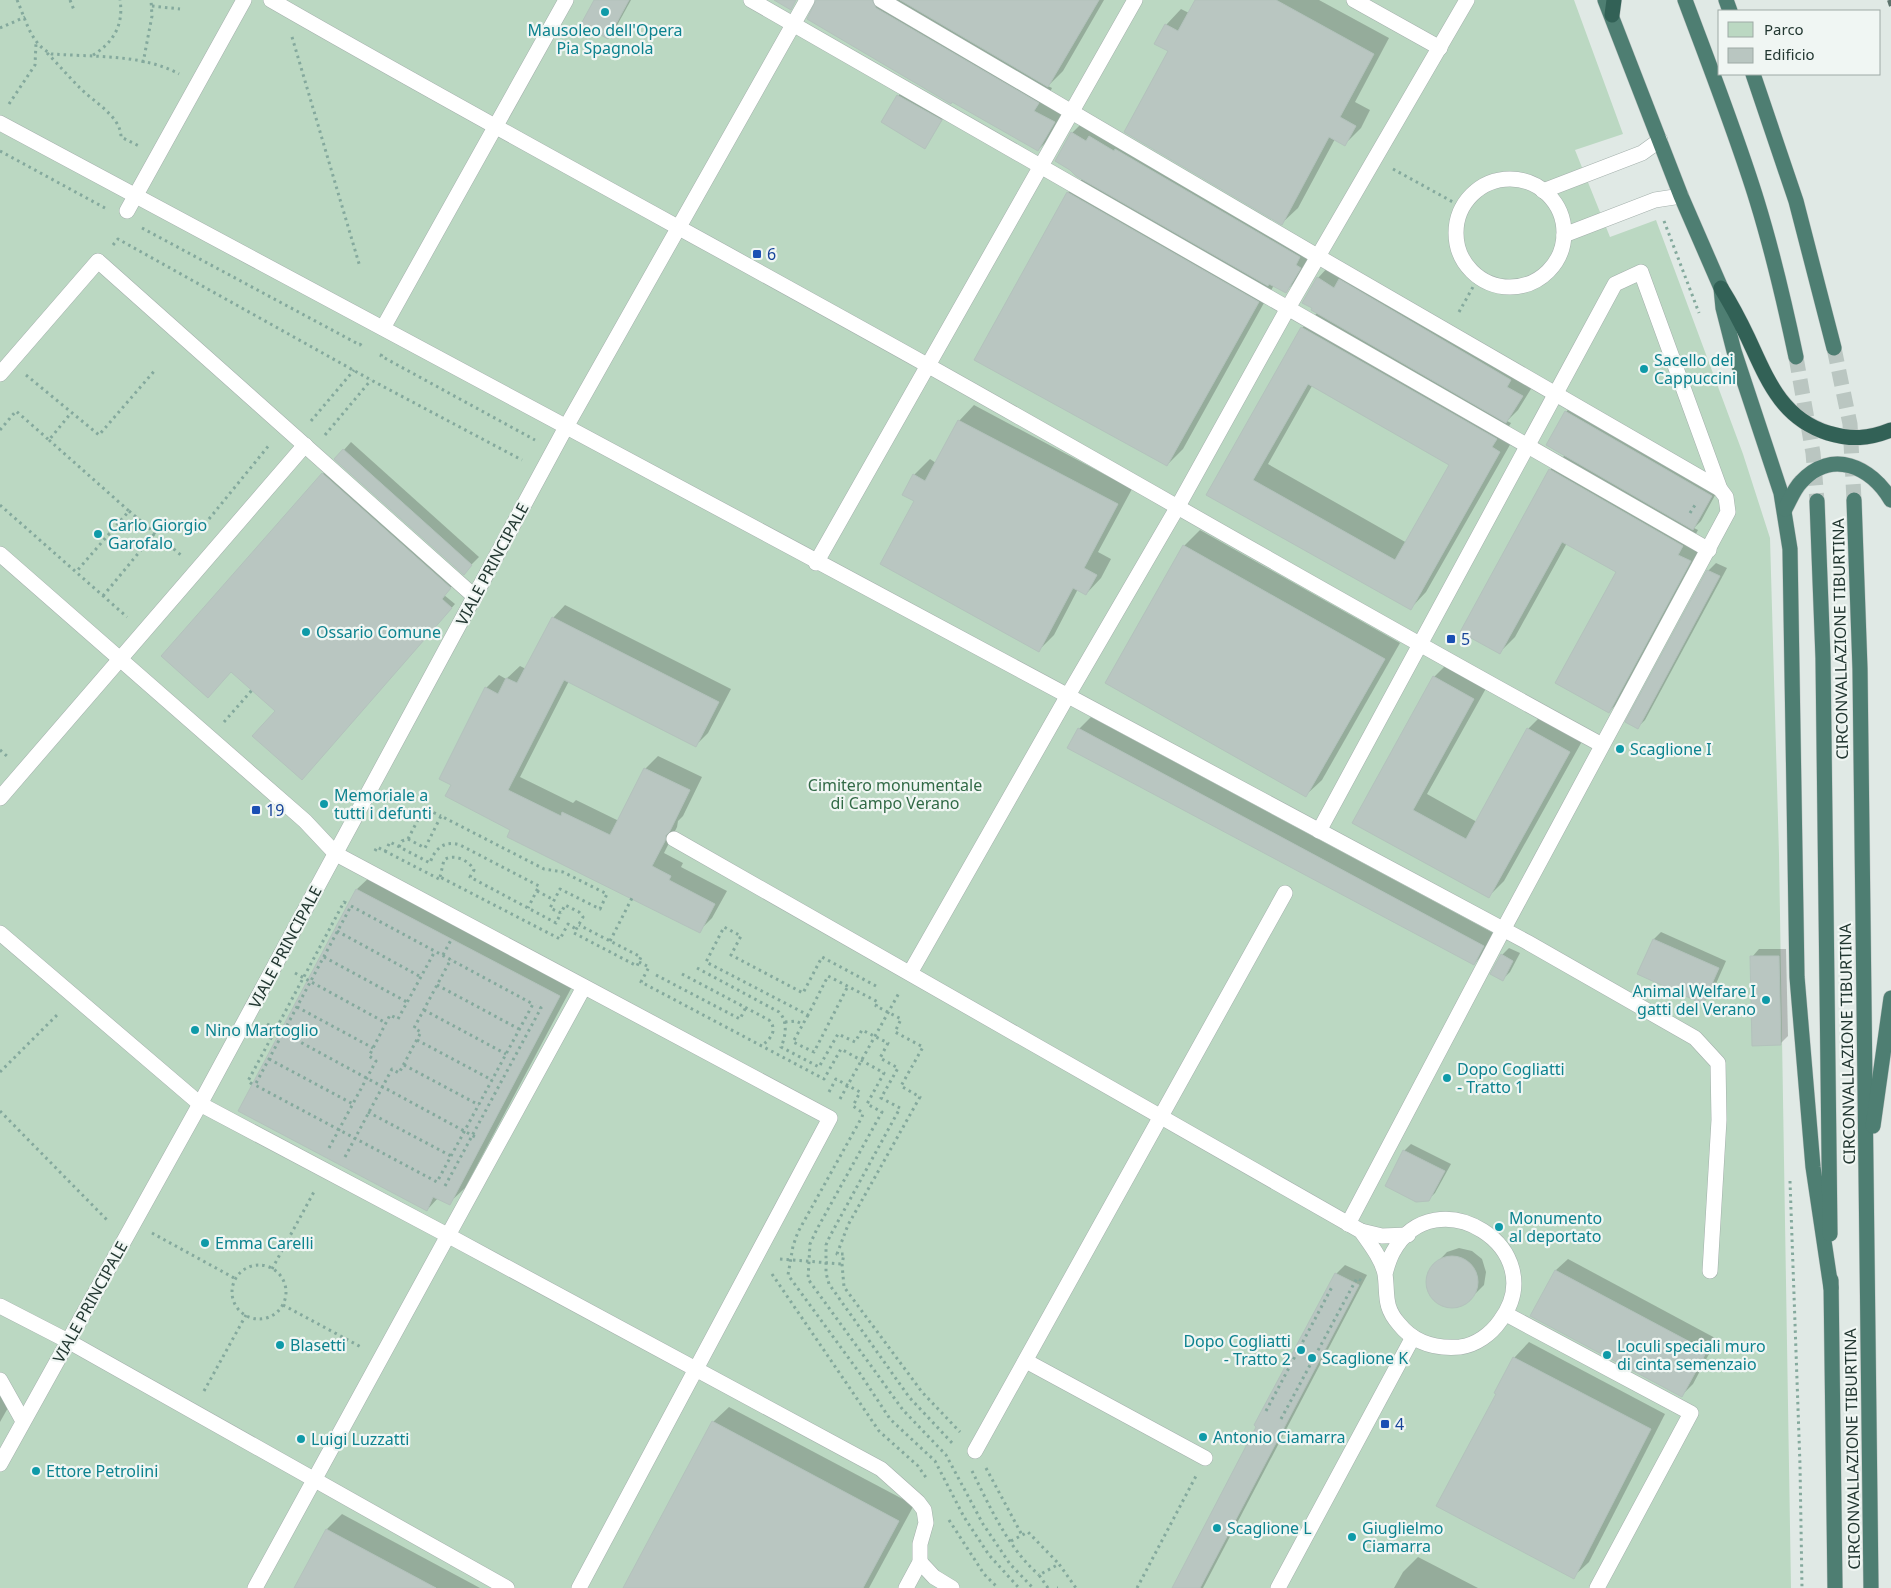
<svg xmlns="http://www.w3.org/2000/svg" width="1891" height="1588" font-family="'Noto Sans',sans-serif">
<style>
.green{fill:#bbd8c2}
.shadow{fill:#0003;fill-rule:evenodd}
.building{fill:#b9c6c1;stroke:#b3c2bc;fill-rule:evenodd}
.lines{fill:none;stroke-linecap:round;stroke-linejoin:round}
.trunk-tunnel{stroke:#bac6c1;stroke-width:15;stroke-dasharray:15 8;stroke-linecap:butt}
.service-casing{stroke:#a4b0ac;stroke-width:16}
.trunk-casing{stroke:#bdc3c2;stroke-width:16}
.motorway-casing{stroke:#bdc3c2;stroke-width:16}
.path{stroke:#84a99d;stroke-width:3;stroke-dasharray:2.5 4;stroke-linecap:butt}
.service{stroke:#fff;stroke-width:15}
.trunk{stroke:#4e7e72;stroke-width:15}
.motorway{stroke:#326156;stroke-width:15}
.rail{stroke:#5d736d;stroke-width:4;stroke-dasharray:10 5;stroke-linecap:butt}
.culture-dot{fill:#0f9aa8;stroke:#f0f6f3;stroke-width:2}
.transit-dot{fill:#1a4fb4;stroke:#f0f6f3;stroke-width:2}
.labels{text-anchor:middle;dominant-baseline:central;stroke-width:4.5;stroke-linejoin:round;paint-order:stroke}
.culture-label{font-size:16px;fill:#0d838f;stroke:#f0f6f3;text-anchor:start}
.transit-label{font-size:16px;fill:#164399;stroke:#f0f6f3;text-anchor:start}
.street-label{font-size:16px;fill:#233832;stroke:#f0f6f3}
.park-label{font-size:16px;fill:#316a46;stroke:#f0f6f3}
</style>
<rect width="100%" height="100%" fill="#e0e9e5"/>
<path class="green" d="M0,0H1574L1623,134L1575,150L1610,237L1656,220L1743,454L1770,538L1779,854L1791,1588H0Z"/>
<g class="shadow">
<path d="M596,0H631L615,29L607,37Z"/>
<path d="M818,0H1104L1063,71L1048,86L1052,88L1048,96L1069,107L1053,135L1038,150Z"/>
<path d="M1197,0H1319L1389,38L1355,102L1370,110L1361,128L1345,144L1335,139L1298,208L1282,223L1169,51L1166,25L1181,9L1189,13Z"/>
<path d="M901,92L944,117L925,147L882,121Z"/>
<path d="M1084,121L1311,256L1297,280L1285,292L1274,285L1183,449L1167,465L1068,193L1083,178L1056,160L1072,133Z"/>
<path d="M1329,266L1534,384L1518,410L1507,421L1511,423L1506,431L1515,436L1426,592L1411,608L1208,494L1302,328L1317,313L1318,278ZM1312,386L1451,465L1407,543L1268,464Z"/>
<path d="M1573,404L1719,488L1701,521L1694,528L1698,530L1693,539L1705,545L1624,696L1609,712L1618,572L1567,543L1515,637L1500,652L1550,470L1565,455L1566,412Z"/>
<path d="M974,405L1132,489L1098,552L1111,559L1101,578L1086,594L1078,589L1054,635L1039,650L916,501L904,494L914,475L930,459L936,463L959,421Z"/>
<path d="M351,442L479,557L471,565L336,459Z"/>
<path d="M326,470L454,584L444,595L455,604L305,775L277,711L323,474Z"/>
<path d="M1200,530L1400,643L1322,780L1306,795L1107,683L1184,546Z"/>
<path d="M1716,563L1727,568L1645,720L1637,728L1627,722L1708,571Z"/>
<path d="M565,605L731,689L708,733L695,746L569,681L520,777L573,803L576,800L619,821L645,769L658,756L702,777L683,816L678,821L677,827L664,853L683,863L681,867L727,891L712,918L699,931L512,829L486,688L499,675L506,679L520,666L526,669L553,618Z"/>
<path d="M1449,662L1489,683L1427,794L1477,822L1528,729L1544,713L1585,736L1504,881L1488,897L1354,822L1434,677Z"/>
<path d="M1091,717L1495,934L1485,952L1474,964L1079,729Z"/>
<path d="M373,874L575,981L465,1188L449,1203L438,1198L427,1210L240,1111L357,889Z"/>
<path d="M1661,932L1726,961L1711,995L1703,1002L1638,973L1654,939Z"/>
<path d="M1509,948L1520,953L1510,972L1503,979L1502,955Z"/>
<path d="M1759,949H1786L1788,1036L1781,1043L1752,957Z"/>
<path d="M1411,1144L1451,1164L1435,1193L1428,1200L1404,1151Z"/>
<path d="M1459,1248L1472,1251L1482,1259L1486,1272L1484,1285L1466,1303L1454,1307L1441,1305L1431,1296L1427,1284L1430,1270L1447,1252Z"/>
<path d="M1568,1259L1717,1339L1693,1384L1682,1395L1532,1315L1556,1270Z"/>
<path d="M1345,1265L1367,1275L1203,1588H1173L1336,1274Z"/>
<path d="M1529,1342L1665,1414L1589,1562L1573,1577L1498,1394L1514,1358Z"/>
<path d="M0,1378L13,1399L0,1422Z"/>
<path d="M729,1407L914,1505L869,1588H625L713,1422Z"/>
<path d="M342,1514L480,1588H295L327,1529Z"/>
<path d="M1418,1557L1478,1588H1394L1403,1572Z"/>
</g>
<g class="building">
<path d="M594,0H629L608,39L581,24Z"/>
<path d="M774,0H796L791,10Z"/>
<path d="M816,0H872L876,8L1039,103L1034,111L1055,122L1038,151L952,102L951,104L807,19Z"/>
<path d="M900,0H1099L1048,87Z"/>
<path d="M1195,0H1276L1374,54L1340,117L1356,126L1345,146L1329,137L1282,225L1124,132L1168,51L1154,44L1165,24L1178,31Z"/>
<path d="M897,95L942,120L925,149L881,122Z"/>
<path d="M1071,132L1086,141L1089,136L1114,151L1115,149L1300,257L1296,265L1301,268L1286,293L1269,284L1268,286L1076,176L1070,170L1055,161Z"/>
<path d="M1067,192L1259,302L1167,466L974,360Z"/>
<path d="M1317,277L1334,288L1339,279L1511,380L1507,387L1523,396L1506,423L1311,310L1312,308L1302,303Z"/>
<path d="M1301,327L1497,439L1492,447L1500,452L1411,610L1206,495ZM1308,384L1449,465L1395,560L1253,480Z"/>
<path d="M1565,411L1712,496L1693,530L1546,445Z"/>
<path d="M958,420L1118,504L1084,568L1097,575L1086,595L1073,588L1039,652L880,564L914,501L902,495L913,474L925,481Z"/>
<path d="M343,449L472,565L464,575L334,459Z"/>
<path d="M1549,469L1683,546L1678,555L1691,561L1609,713L1555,683L1616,572L1562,542L1500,654L1460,632Z"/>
<path d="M322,473L451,588L442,599L452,608L302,780L252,736L275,711L231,672L208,698L161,656Z"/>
<path d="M1183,545L1385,659L1306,797L1105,683Z"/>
<path d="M1707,570L1720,576L1638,729L1625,722Z"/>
<path d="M552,617L719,702L696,747L564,680L508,790L561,816L562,812L610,835L644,768L690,790L670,831L666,835L665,841L652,866L671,876L669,880L715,904L700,933L507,837L510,830L445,796L451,785L439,779L485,687L498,694L506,678L517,683Z"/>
<path d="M1433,676L1474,699L1413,810L1466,839L1527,728L1570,752L1489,898L1352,823Z"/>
<path d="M1078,728L1484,946L1474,965L1067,748Z"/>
<path d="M356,889L560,996L450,1205L433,1197L427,1211L238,1111Z"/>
<path d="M1653,939L1719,968L1703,1004L1637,974Z"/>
<path d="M1501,954L1513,961L1503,981L1490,974Z"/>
<path d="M1750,956H1779L1781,1045L1752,1046Z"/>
<path d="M1403,1150L1445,1171L1429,1201L1416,1202L1385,1186Z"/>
<circle cx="1452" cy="1282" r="26"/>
<path d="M1555,1270L1707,1351L1682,1397L1530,1316Z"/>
<path d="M1335,1273L1359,1285L1200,1588H1172L1256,1427L1254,1425Z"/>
<path d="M1513,1357L1651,1429L1574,1579L1436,1506L1496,1394L1494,1393Z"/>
<path d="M712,1421L899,1521L863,1588H623Z"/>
<path d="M326,1529L436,1588H294Z"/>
</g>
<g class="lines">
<g class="trunk-tunnel">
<path d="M1834,348L1850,424L1854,500"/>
<path d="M1796,357L1813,453L1817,501"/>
</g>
<g class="service-casing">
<g id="service">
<path d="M271,0C488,125 709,243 927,365C1152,491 1375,622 1602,745"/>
<path d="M751,0L1709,550"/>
<path d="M881,0L1317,256L1720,489"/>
<path d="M1354,0L1440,48"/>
<path d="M0,123L1527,942L1695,1038L1718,1063L1719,1120L1710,1271"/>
<circle cx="1510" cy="233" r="54"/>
<path d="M1543,191L1642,153L1660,140"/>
<path d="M127,211L244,0"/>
<path d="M1564,235L1655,200L1681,196"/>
<path d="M383,328L566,0"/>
<path d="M0,374L98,261L475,597"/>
<path d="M0,554L305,821L336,854L830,1118L579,1588"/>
<path d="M816,563L1135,0"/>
<path d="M0,798L305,445"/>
<path d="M1319,831L1615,284L1641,272L1720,489L1726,497L1728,512L1503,930L1348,1224"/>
<path d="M674,839L1361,1231C1370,1244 1382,1259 1385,1274C1388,1294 1383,1306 1399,1324C1414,1343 1436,1349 1460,1347C1476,1345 1491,1334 1500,1321C1554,1249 1435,1175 1393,1252C1389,1259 1387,1267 1385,1274"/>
<path d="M0,933L200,1104L449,1236L881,1469L918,1502L924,1510L926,1523L920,1544V1562L906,1588"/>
<path d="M910,973L1067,697L1177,508L1288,308L1467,0"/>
<path d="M1361,1231L1382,1236L1408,1235"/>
<path d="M0,1306L68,1341L507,1588"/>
<path d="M1506,1314L1691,1413L1597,1588"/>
<path d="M1026,1361L1205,1458"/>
<path d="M0,1380L23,1421"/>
<path d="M975,1451L1285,893"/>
<path d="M0,1464L200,1104L566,427L807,0"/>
<path d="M920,1562L934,1577L952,1588"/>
<path d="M255,1588L584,987"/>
<path d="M1278,1588L1413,1337"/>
</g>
</g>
<g class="trunk-casing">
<g id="trunk">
<path d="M1605,0L1681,196L1721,288L1723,308L1734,351L1781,493L1790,549L1797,977L1813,1167L1831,1288"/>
<path d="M1685,0C1710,67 1736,133 1757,201C1773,253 1785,305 1796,357"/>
<path d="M1726,0L1730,11"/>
<path d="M1753,74L1796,201L1834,348"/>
<path d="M1854,500L1860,669L1871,1588"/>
<path d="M1817,501L1823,658L1830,1234"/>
<path d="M1785,509C1790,500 1794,489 1801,482C1832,448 1871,467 1891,500"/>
<path d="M1873,1126L1891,998"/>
<path d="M1831,1280L1835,1588"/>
</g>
</g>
<g class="motorway-casing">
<g id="motorway">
<path d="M1612,15L1614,0"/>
<path d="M1721,288C1731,304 1740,321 1748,338C1767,379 1781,418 1828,433C1851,440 1869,439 1891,430"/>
</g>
</g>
<g class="path">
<path d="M17,0C26,20 31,45 52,54C93,57 143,54 179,74"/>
<path d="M70,0L74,10"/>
<path d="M152,6L180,9"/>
<path d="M0,28L25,17"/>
<path d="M292,37L360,267"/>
<path d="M47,53C58,64 68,76 79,87C92,101 121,116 121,137L139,146"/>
<path d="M93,55C113,43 124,25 120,0"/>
<path d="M143,63L152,16L151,0"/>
<path d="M9,104L35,65L36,43"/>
<path d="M0,151L105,208"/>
<path d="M1393,169L1462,207"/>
<path d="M1664,221L1699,313"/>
<path d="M142,228L360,345L362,342"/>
<path d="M113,245L118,239L371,380L522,460"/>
<path d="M1459,312L1478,278"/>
<path d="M382,354L381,356L535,440"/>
<path d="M26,375L99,435L156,369"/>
<path d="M311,421L354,370"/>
<path d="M0,430L16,411L49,440L71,413"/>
<path d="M325,435L371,380"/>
<path d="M49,440L129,511L76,572"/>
<path d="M0,505L127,617"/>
<path d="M129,511L182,556"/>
<path d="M1690,513L1697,502"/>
<path d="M209,519L270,444"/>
<path d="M103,596L155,533"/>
<path d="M224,722L252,690"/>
<path d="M0,750L8,757"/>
<path d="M408,839L425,848L441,816L544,869L563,872L607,894L600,909L560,889L550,908L561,913L565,905L579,912L583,917L574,933L637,966L641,957L579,925"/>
<path d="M399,847L402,841L408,839L424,808L441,816"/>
<path d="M375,851L377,847L439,879L440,877L560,939L568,924L576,929"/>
<path d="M385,852L390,842L430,863C435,848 445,840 460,845L539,886L528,908"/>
<path d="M440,877L444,860C453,853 469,860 474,870L470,877L556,923L561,913"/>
<path d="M537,891L554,900"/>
<path d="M351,906L533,1004L437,1182L255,1085Z"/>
<path d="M337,931L421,977"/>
<path d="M610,941L632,898"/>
<path d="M443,955L451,940"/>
<path d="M324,957L407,1002"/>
<path d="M639,962L649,967L641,982L824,1079L841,1049L884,1073L867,1104L882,1112L817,1229L810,1244L808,1279L903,1410L946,1455L983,1524L1010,1564L1033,1588"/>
<path d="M697,968L779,1012C788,1021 786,1036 781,1047L819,1067L838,1034L855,1042L862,1030L888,1043L880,1058L898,1068L881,1098L900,1108L830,1236L826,1245V1273L829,1284L909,1397L954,1445"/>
<path d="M295,973L386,1023"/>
<path d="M682,974L769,1020C778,1030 771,1039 761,1046"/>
<path d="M656,975L740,1019L746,1007"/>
<path d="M437,985L519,1029"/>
<path d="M876,986L822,957L803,993L731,955L741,936L724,927L706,962L808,1015L828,976L878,1002L876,1006L901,1019L895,1032L923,1047L901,1086L920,1097L848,1225L837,1254H844L842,1264L844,1287L922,1392L960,1432"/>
<path d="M297,1007L373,1048"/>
<path d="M424,1010L506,1054"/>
<path d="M808,1015L793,1042L814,1052L848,986"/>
<path d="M785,1022L796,1021L802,1024"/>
<path d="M267,1024L477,1138"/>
<path d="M417,1040L492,1080"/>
<path d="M269,1059L353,1104"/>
<path d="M404,1065L479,1105"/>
<path d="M0,1072L59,1013"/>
<path d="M252,1084L248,1081L344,902L348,904"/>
<path d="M829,1092L836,1079L860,1092L853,1106L863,1113L862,1117L798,1232L793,1246L788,1275L861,1375L890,1419L935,1461L964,1517L989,1555L1019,1588"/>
<path d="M840,1099L899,993"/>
<path d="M0,1111L109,1222"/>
<path d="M368,1112L451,1156"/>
<path d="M329,1148L376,1061L369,1056L390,1015L398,1019L435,951"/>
<path d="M345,1157L392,1069L399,1073L421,1032L414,1028L451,959"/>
<path d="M1790,1181L1800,1465L1802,1588"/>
<path d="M445,1186L541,1008L536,1005"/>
<path d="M152,1233L236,1279"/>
<path d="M780,1259L842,1264"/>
<circle cx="259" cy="1292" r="27"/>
<path d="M272,1269L315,1190"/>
<path d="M772,1274L879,1431L918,1466L927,1479"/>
<path d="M283,1305L361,1347"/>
<path d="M204,1391L246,1315"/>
<path d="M1266,1411L1333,1285"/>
<path d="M1281,1419L1357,1278L1362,1281"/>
<path d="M986,1468L1022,1535"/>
<path d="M972,1471C990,1507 1008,1548 1039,1575"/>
<path d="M949,1520L984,1574L998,1588"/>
<path d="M1011,1541L1028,1532L1059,1564"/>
<path d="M1048,1588L1039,1575L1059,1564L1076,1588"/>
<path d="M1057,1588H1058"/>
<path d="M1137,1588L1196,1476"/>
</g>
<use href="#service" class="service"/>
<use href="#trunk" class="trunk"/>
<use href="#motorway" class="motorway"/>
<path class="rail" d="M1889,0L1891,6"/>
</g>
<g class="culture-dot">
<circle cx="605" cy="12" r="5"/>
<circle cx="1644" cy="369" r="5"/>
<circle cx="98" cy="534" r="5"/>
<circle cx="306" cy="632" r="5"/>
<circle cx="1620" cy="749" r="5"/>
<circle cx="324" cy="804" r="5"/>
<circle cx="1766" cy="1000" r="5"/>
<circle cx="195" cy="1030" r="5"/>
<circle cx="1447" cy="1078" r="5"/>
<circle cx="1499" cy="1227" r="5"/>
<circle cx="205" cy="1243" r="5"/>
<circle cx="280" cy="1345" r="5"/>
<circle cx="1301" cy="1350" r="5"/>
<circle cx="1607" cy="1355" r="5"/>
<circle cx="1312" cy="1358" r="5"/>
<circle cx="1203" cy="1437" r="5"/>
<circle cx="301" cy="1439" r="5"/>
<circle cx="36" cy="1471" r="5"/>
<circle cx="1217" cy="1528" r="5"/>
<circle cx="1352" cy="1537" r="5"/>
</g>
<g class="transit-dot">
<rect x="752" y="249" width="10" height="10" rx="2.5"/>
<rect x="1446" y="634" width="10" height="10" rx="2.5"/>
<rect x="251" y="805" width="10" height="10" rx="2.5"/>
<rect x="1380" y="1419" width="10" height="10" rx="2.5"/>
</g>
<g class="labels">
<g class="culture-label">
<text x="605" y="30" text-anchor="middle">Mausoleo dell'Opera<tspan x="605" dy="18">Pia Spagnola</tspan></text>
<text x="1654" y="360">Sacello dei<tspan x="1654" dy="18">Cappuccini</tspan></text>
<text x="108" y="525">Carlo Giorgio<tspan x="108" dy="18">Garofalo</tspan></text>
<text x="316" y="632">Ossario Comune</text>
<text x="1630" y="749">Scaglione I</text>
<text x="334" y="795">Memoriale a<tspan x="334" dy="18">tutti i defunti</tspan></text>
<text x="1756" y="991" text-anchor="end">Animal Welfare I<tspan x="1756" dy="18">gatti del Verano</tspan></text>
<text x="205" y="1030">Nino Martoglio</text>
<text x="1457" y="1069">Dopo Cogliatti<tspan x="1457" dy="18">- Tratto 1</tspan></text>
<text x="1509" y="1218">Monumento<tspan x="1509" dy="18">al deportato</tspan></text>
<text x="215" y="1243">Emma Carelli</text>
<text x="1291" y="1341" text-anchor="end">Dopo Cogliatti<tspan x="1291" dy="18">- Tratto 2</tspan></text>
<text x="290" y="1345">Blasetti</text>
<text x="1617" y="1346">Loculi speciali muro<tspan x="1617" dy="18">di cinta semenzaio</tspan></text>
<text x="1322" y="1358">Scaglione K</text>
<text x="1213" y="1437">Antonio Ciamarra</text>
<text x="311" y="1439">Luigi Luzzatti</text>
<text x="46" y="1471">Ettore Petrolini</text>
<text x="1227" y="1528">Scaglione L</text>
<text x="1362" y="1528">Giuglielmo<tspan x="1362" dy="18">Ciamarra</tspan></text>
</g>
<g class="transit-label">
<text x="767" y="254">6</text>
<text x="1461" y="639">5</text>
<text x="266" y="810">19</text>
<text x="1395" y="1424">4</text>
</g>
<g class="street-label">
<text transform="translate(492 564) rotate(-62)">VIALE PRINCIPALE</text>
<text transform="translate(1840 639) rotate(-91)">CIRCONVALLAZIONE TIBURTINA</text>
<text transform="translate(285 947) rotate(-62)">VIALE PRINCIPALE</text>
<text transform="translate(1847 1044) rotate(-91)">CIRCONVALLAZIONE TIBURTINA</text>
<text transform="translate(90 1302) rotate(-61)">VIALE PRINCIPALE</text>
<text transform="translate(1852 1449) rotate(-91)">CIRCONVALLAZIONE TIBURTINA</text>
</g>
<g class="park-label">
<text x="895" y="785">Cimitero monumentale<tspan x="895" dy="18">di Campo Verano</tspan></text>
</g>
</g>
<rect x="1718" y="10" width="162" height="65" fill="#f0f6f3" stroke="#9eaaa6"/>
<rect x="1728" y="22" width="25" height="15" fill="#bbd8c2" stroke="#9eaaa6"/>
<text x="1764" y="35" font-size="15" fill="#233832">Parco</text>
<rect x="1728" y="48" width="25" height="15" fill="#b9c6c1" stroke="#9eaaa6"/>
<text x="1764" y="60" font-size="15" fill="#233832">Edificio</text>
</svg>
